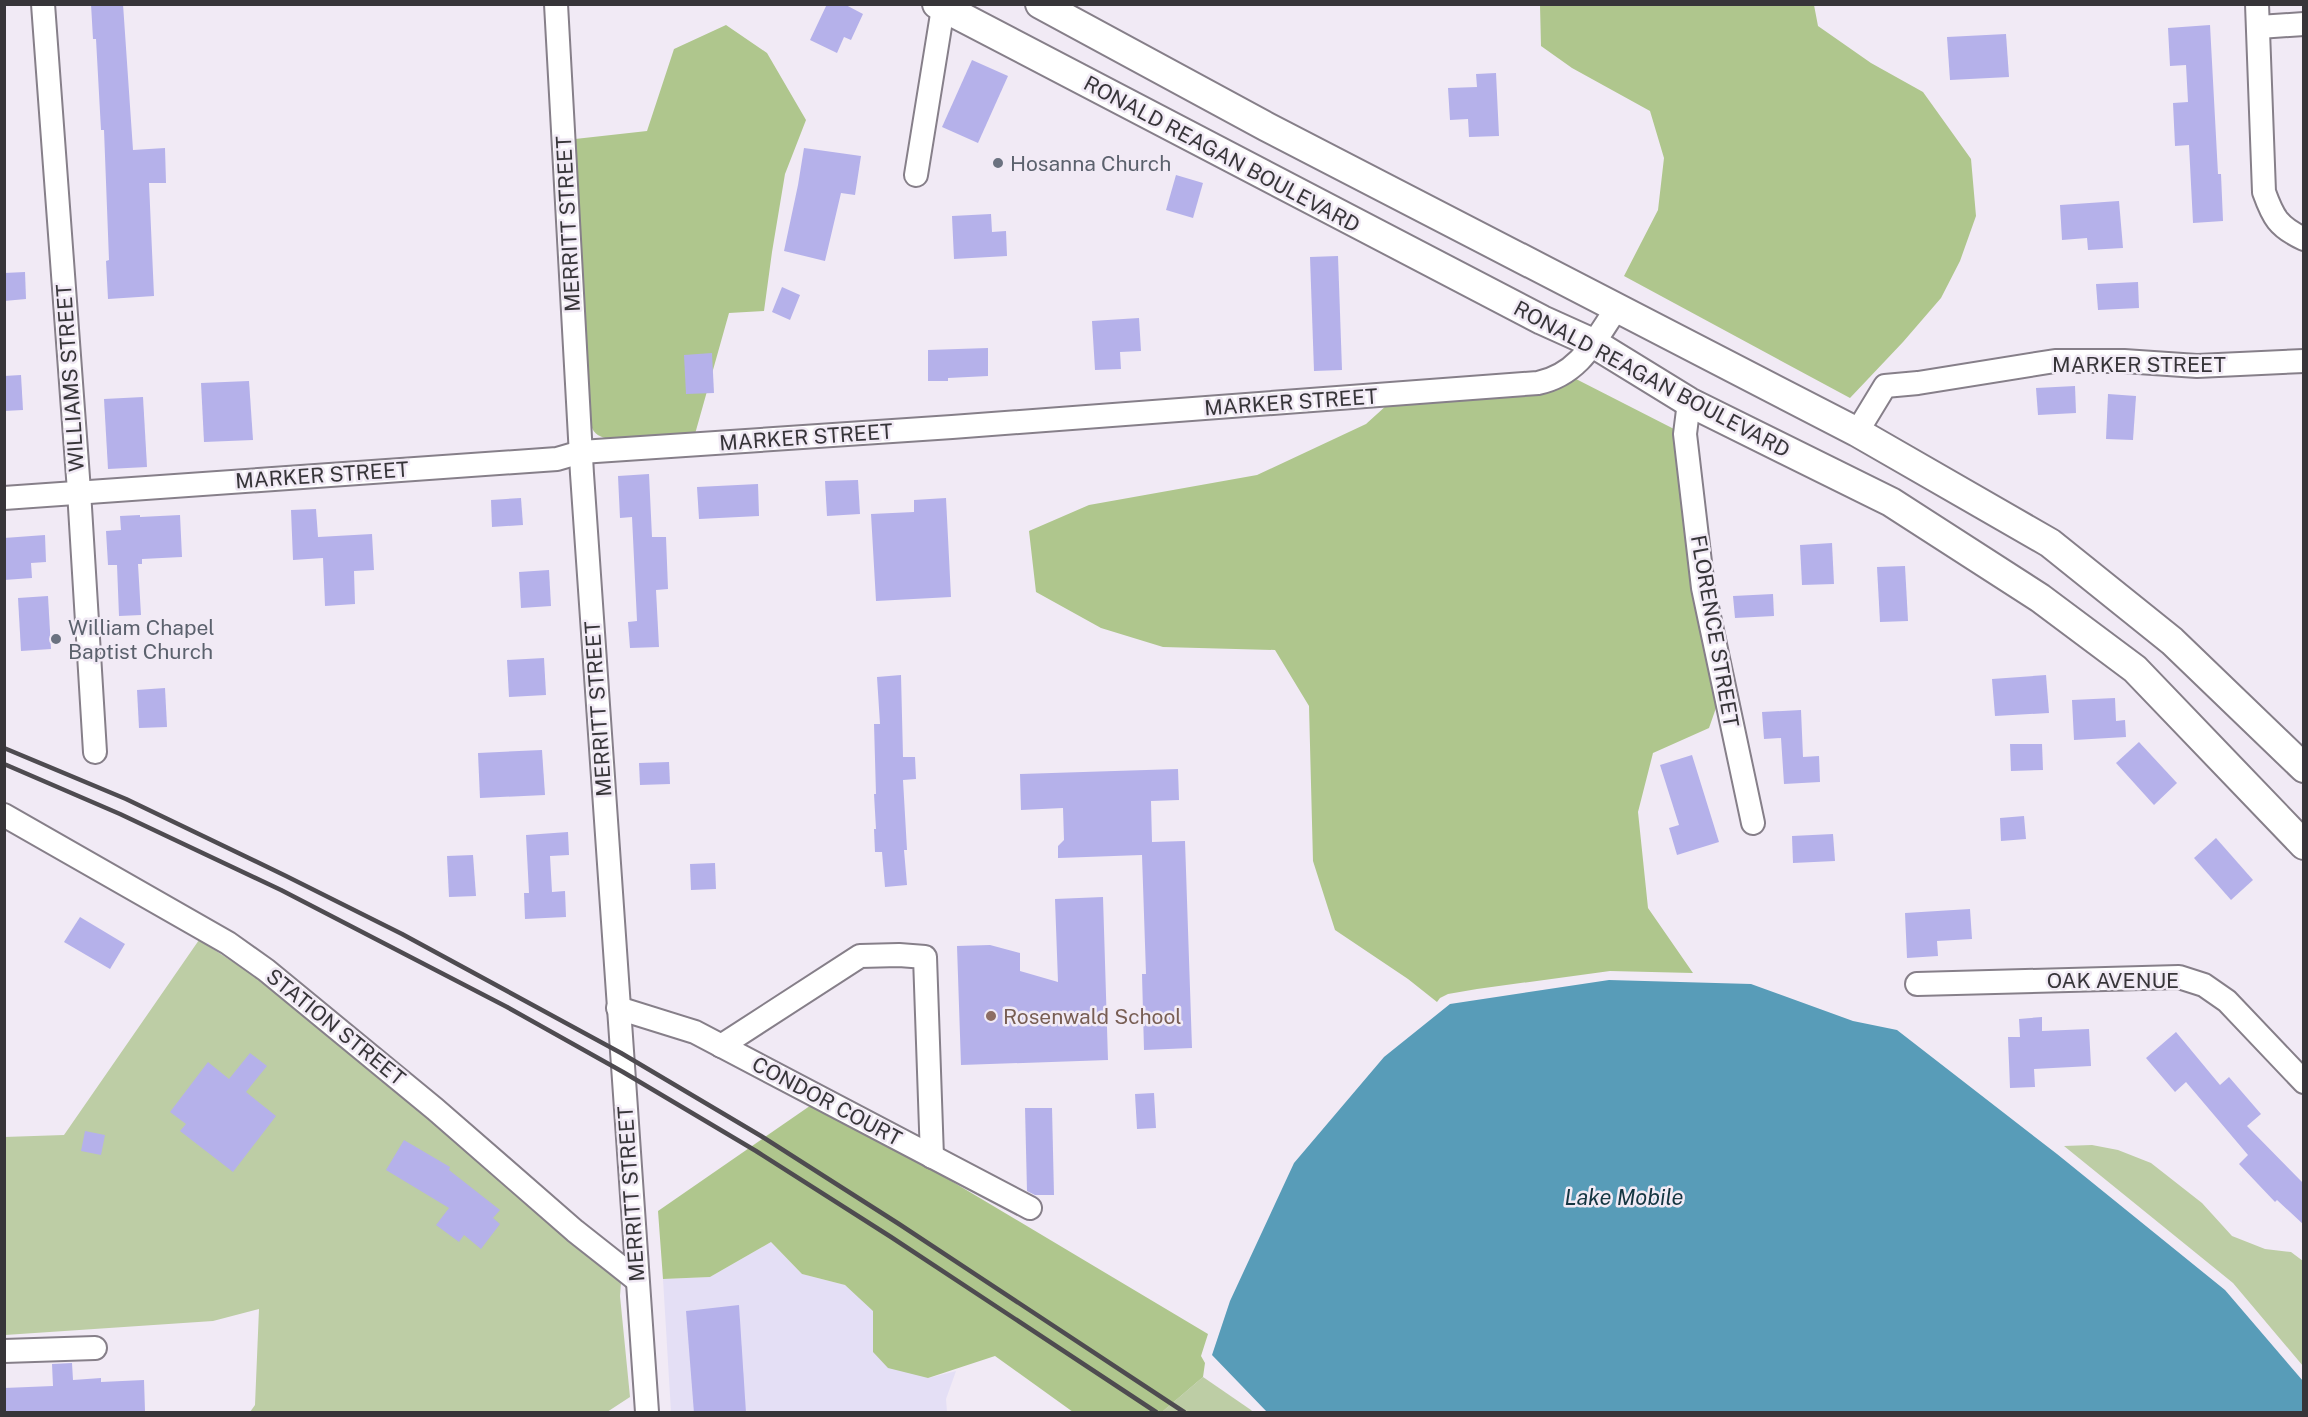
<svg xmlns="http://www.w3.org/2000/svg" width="2308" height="1417" font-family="'Public Sans',sans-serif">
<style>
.commercial{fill:#e4dff5}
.green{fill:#bdcda5}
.forest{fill:#afc68d}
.water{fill:#589cb8}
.building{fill:#b5b1ea}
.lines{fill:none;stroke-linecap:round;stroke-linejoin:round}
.minor-casing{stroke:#867f89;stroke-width:26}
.major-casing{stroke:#867f89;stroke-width:32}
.minor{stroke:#fff;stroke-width:22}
.major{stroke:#fff;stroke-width:28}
.rail{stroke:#4e4b50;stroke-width:4.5}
.worship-dot{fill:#6b7280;stroke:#f1eaf5;stroke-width:2}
.education-dot{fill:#8d6e63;stroke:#f1eaf5;stroke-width:2}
.labels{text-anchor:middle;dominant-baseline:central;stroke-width:5;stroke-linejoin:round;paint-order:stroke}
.street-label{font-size:21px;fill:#373539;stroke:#f1eaf5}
.worship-label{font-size:21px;fill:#5b616d;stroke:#f1eaf5;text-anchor:start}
.education-label{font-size:21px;fill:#785e54;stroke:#f1eaf5;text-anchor:start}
.water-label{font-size:22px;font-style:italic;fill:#143541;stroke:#f1eaf5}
</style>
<rect width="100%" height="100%" fill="#f1eaf5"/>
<path class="commercial" d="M771,1242L802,1274L845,1285L874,1311L873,1352L928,1378L956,1371L946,1399L947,1412H671L663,1279L710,1277Z"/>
<g class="green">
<path d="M199,940L258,978L427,1116L621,1283L620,1296L630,1397L607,1412H250L255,1405L259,1309L213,1321L5,1335L4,1137L64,1135Z"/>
<path d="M2092,1145L2118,1150L2151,1163L2202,1203L2232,1236L2265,1249L2291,1252L2303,1261V1366L2233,1283L2064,1146Z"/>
<path d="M1203,1377L1251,1410L1253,1412H1162Z"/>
</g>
<g class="forest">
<path d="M1540,5H1814L1818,26L1871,63L1923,92L1971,159L1976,216L1960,261L1941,298L1903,342L1850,398L1624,276L1658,210L1664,158L1650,111L1572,68L1541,46Z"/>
<path d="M726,25L767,53L806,120L785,174L772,252L764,311L729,313L695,434L610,439C600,437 594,435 591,425L575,139L647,131L674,49Z"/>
<path d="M1576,379L1674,429L1691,589L1716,708L1709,728L1653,753L1638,812L1648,908L1693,973L1610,971L1477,989L1448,994L1440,998L1437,1002L1408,979L1335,930L1313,861L1309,706L1275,650L1163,647L1101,628L1036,592L1029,531L1089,505L1257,475L1366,424L1387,405L1539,393L1561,388Z"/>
<path d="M817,1101L1208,1334L1201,1356L1205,1363L1203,1377L1162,1412H1073L995,1356L928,1378L888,1368L873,1352V1311L845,1285L802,1274L771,1242L710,1277L663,1279L658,1211Z"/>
</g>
<path class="water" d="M1609,980L1751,984L1853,1021L1897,1030L2057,1154L2225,1290L2303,1381V1412H1267L1212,1355L1230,1301L1294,1163L1384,1057L1450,1004Z"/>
<g class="building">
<path d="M91,4H123L133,150L165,148L166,183H149L154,296L108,299L106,261L109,260L104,130H101L96,39H93Z"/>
<path d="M827,4H844L863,14L851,40L844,37L837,53L810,40Z"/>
<path d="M2210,25L2218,174H2221L2223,221L2193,223L2189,145L2175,146L2173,103L2188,102L2186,65L2170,66L2168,28Z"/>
<path d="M2006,34L2009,77L1950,80L1947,37Z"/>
<path d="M972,60L1008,76L978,143L942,127Z"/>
<path d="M1496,73L1499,136L1469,137L1468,119L1450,120L1448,88L1477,87L1476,74Z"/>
<path d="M804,148L861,156L855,195L841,193L825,261L784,251L798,185Z"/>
<path d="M1176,175L1203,183L1193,218L1166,210Z"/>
<path d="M2119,201L2123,248L2088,250L2087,238L2062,240L2060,205Z"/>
<path d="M991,214L992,232L1006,231L1007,256L954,259L952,216Z"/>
<path d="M1338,256L1342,370L1314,371L1310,257Z"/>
<path d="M25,272L26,299L4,301V273Z"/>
<path d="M2138,282L2139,308L2098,310L2096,284Z"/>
<path d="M782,287L800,295L790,320L772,312Z"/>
<path d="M1139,318L1141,351L1120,352L1121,369L1095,370L1092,321Z"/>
<path d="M988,348V376L948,378V381H928V350Z"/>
<path d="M712,353L714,393L686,394L684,355Z"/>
<path d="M21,375L23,410L4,411V376Z"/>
<path d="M249,381L253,440L204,442L201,383Z"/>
<path d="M2075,386L2076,413L2038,415L2036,388Z"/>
<path d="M2108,394L2136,396L2133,440L2106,439Z"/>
<path d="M143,397L147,467L108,469L104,399Z"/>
<path d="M649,474L652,537H666L668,589L656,590L659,647L630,648L628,622L637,621L632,517L620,518L618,476Z"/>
<path d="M858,480L860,514L827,516L825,481Z"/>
<path d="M758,484L759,516L699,519L697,487Z"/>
<path d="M521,498L523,525L492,527L491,500Z"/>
<path d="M946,498L951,597L876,601L871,514L914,512V500Z"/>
<path d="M316,509L318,537L372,534L374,570L354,571L355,604L325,606L323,558L293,560L291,510Z"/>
<path d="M140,515V517L180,515L182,557L142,559V564H138L141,615L119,616L117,565H108L106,531L121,530L120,516Z"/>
<path d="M45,535L46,562L31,563L32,578L4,580V538Z"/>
<path d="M1832,543L1834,584L1802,585L1800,545Z"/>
<path d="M1905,566L1908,621L1880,622L1877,567Z"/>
<path d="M549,570L551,606L521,608L519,572Z"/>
<path d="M1773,594L1774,616L1735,618L1733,596Z"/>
<path d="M48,596L51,649L21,651L18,598Z"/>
<path d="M544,658L546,695L509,697L507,660Z"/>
<path d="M901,675L903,757H915L916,779L903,780L907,850H904L907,885L885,887L882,852H875L874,829H876L874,794H876L874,724H880L877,677Z"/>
<path d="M2046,675L2049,713L1995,716L1992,679Z"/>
<path d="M165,688L167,727L139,728L137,690Z"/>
<path d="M2115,698L2116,721L2125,720L2126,737L2074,740L2072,700Z"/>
<path d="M1801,710L1803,757L1819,756L1820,782L1784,784L1781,738L1764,739L1762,712Z"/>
<path d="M2139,742L2177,783L2154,805L2116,763Z"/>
<path d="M2010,744H2042L2043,770L2011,771Z"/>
<path d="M542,750L545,795L480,798L478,753Z"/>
<path d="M1692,755L1719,842L1677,855L1669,828L1679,825L1660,765Z"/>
<path d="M669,762L670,784L640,785L639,763Z"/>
<path d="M1178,769L1179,800L1151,801L1152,842L1185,841L1192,1048L1144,1050L1142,974H1146L1142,855L1058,858V846L1064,840L1063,808L1021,810L1020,774Z"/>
<path d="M2024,816L2026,839L2001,841L2000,818Z"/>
<path d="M568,832L569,855L550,856L552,892L565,891L566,917L525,919L524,893H529L526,835Z"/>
<path d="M1833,834L1835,861L1793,863L1792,836Z"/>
<path d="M2216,838L2253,880L2231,900L2194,858Z"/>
<path d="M473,855L476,896L449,897L447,856Z"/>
<path d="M715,863L716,889L691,890L690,864Z"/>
<path d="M1103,897L1108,1060L961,1065L957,946L990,945L1020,953V971L1058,982L1055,899Z"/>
<path d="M1970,909L1972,939L1937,941L1938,956L1907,958L1905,913Z"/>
<path d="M80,917L125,944L110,969L64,942Z"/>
<path d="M2042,1017V1031L2089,1029L2091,1066L2034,1069L2035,1087L2010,1088L2008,1037H2020L2019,1019Z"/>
<path d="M2176,1032L2220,1085L2229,1077L2261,1114L2247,1126L2304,1184V1225L2277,1200L2275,1202L2239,1164L2248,1155L2186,1082L2175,1092L2146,1058Z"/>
<path d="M250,1053L267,1066L246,1092L276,1116L233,1172L180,1131L186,1124L170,1112L208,1062L229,1079Z"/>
<path d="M1154,1093L1156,1128L1137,1129L1135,1094Z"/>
<path d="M1025,1108H1052L1054,1195H1035L1027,1191Z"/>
<path d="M85,1131L105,1135L101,1155L81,1151Z"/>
<path d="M404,1140L450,1167L449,1170L500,1210L493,1218L500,1224L481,1249L464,1235L459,1242L436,1225L449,1208L386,1170Z"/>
<path d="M739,1305L746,1413H694L686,1311Z"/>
<path d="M72,1363L73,1380L101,1378V1382L144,1380L145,1411L4,1413V1388L53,1386L52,1364Z"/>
</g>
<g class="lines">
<g class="minor-casing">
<g id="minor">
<path d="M43,4L79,491L95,752"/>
<path d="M556,4L582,474L647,1412"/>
<path d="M2257,4L2264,192C2273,217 2278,227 2304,239"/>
<path d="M2259,27L2304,24"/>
<path d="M916,175L943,8"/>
<path d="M1689,402L1685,434L1703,588L1753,823"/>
<path d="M1857,432L1885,386L1918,383L2055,361H2124L2197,366L2304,361"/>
<path d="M4,498L557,459L581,452L952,427L1538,383C1580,374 1595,340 1618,306"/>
<path d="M4,815L228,943L266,970L435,1109L575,1231L637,1280"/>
<path d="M1917,984L2179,977L2204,985L2227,1001L2304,1082"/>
<path d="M618,1008L695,1032L1030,1208"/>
<path d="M721,1046L860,956L899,955L925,957L932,1157"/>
<path d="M4,1351L95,1348"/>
</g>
</g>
<g class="major-casing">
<g id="major">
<path d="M937,4L1542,320L1593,343L1689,402L1891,502L2040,598L2135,669L2304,845"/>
<path d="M1040,4L1267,127L1857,432L2050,543L2172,641L2304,768"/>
</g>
</g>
<use href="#minor" class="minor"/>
<use href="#major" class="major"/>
<g class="rail">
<path d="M4,748L126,799L286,876L402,934L621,1053L761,1136L899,1224L1184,1412"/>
<path d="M4,764L120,814L281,890L507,1007L623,1072L756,1151L891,1237L1156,1412"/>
</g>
</g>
<g class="worship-dot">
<circle cx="998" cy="163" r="6"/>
<circle cx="56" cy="639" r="6"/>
</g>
<circle class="education-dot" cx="991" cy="1016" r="6"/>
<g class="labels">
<g class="street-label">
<text transform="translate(1222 154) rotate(28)">RONALD REAGAN BOULEVARD</text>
<text transform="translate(568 224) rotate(-93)">MERRITT STREET</text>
<text x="2139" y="364">MARKER STREET</text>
<text transform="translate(70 378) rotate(-94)">WILLIAMS STREET</text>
<text transform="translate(1652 379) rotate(28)">RONALD REAGAN BOULEVARD</text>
<text transform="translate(1291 402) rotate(-4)">MARKER STREET</text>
<text transform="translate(806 437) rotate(-4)">MARKER STREET</text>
<text transform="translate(322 475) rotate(-4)">MARKER STREET</text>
<text transform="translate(1715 631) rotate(80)">FLORENCE STREET</text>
<text transform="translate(598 709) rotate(-94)">MERRITT STREET</text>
<text x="2113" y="980">OAK AVENUE</text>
<text transform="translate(336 1027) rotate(39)">STATION STREET</text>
<text transform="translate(827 1101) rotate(28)">CONDOR COURT</text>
<text transform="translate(631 1194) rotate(-94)">MERRITT STREET</text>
</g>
<g class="worship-label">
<text x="1010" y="163">Hosanna Church</text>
<text x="68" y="627">William Chapel<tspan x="68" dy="24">Baptist Church</tspan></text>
</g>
<g class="education-label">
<text x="1003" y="1016">Rosenwald School</text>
</g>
<g class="water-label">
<text x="1624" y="1197">Lake Mobile</text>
</g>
</g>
<rect width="2308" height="1417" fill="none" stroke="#373539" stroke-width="12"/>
</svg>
